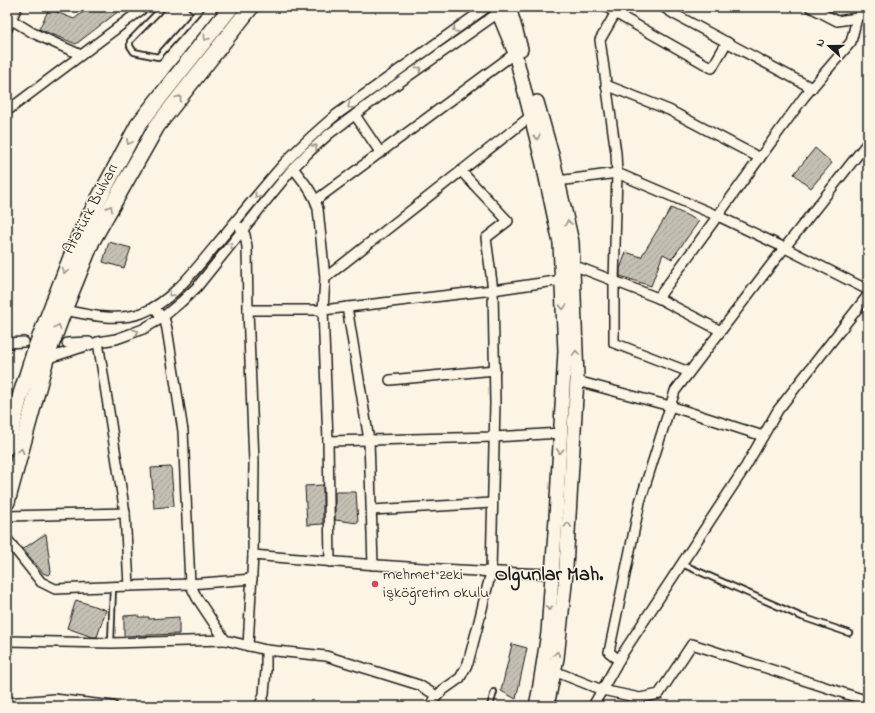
<svg xmlns="http://www.w3.org/2000/svg" width="875" height="713" font-family="'Indie Flower',sans-serif">
<style>
.building{fill:url(#building-hatch);stroke:#1c1c1c}
.lines{fill:none;stroke-linecap:round;stroke-linejoin:round}
.lane-casing{stroke:#1c1c1c;stroke-width:8}
.street-casing{stroke:#1c1c1c;stroke-width:12}
.secondary-casing{stroke:#1c1c1c;stroke-width:16}
.primary-casing{stroke:#1c1c1c;stroke-width:18}
.lane{stroke:#fcf5e5;stroke-width:4.5}
.street{stroke:#fcf5e5;stroke-width:9}
.secondary{stroke:#fcf5e5;stroke-width:13}
.primary{stroke:#fcf5e5;stroke-width:15}
.oneway{stroke:#97938b}
.poi-dot{fill:#d1495b;stroke:#fcf5e5;stroke-width:1.5}
.labels{text-anchor:middle;dominant-baseline:central;stroke-width:3;stroke-linejoin:round;paint-order:stroke}
.street-label{font-size:16px;fill:#1c1c1c;stroke:#fcf5e5}
.poi-label{font-size:16px;fill:#1c1c1c;stroke:#fcf5e5;text-anchor:start}
.district-label{font-size:20px;font-weight:bold;fill:#1c1c1c;stroke:#fcf5e5}
</style>
<defs>
<pattern id="building-hatch" width="6" height="6" patternUnits="userSpaceOnUse"><rect width="6" height="6" fill="#c4c0b3"/><path d="M-1 1l2-2M0 6l6-6M5 7l2-2" fill="none" stroke="#a8a499"/></pattern>
</defs>
<rect width="100%" height="100%" fill="#fcf5e5"/>
<filter id="ink" filterUnits="userSpaceOnUse"><feTurbulence type="fractalNoise" baseFrequency=".025" numOctaves="2"/><feDisplacementMap in="SourceGraphic" scale="8" xChannelSelector="R" yChannelSelector="G"/><feConvolveMatrix kernelMatrix="1 2 1 2 8 2 1 2 1" color-interpolation-filters="sRGB"/></filter>
<g filter="url(#ink)">
<g class="building">
<path d="M90,7H124L76,44L39,29L49,9L74,19Z"/>
<path d="M815,148L832,163L811,188L794,174Z"/>
<path d="M671,208L699,221L672,259L663,254L651,286L620,276V269L626,252L641,257Z"/>
<path d="M109,242L131,248L124,268L103,262Z"/>
<path d="M171,467L174,506L154,508L151,468Z"/>
<path d="M323,485V524L307,525L305,486Z"/>
<path d="M335,492H356L358,523L335,520Z"/>
<path d="M46,534L51,572L48,575L43,573L23,549L39,538Z"/>
<path d="M76,600L106,610L97,637H92L67,628Z"/>
<path d="M138,615V617H149V619L179,617V634L124,636V616Z"/>
<path d="M512,644L527,648L516,699L501,691Z"/>
</g>
<g class="lines">
<g class="lane-casing">
<g id="lane">
<path d="M163,7L130,41V46L134,52L158,57L202,7"/>
<path d="M191,7L197,12"/>
<path d="M682,564L802,617L849,633"/>
<path d="M111,643L113,587"/>
<path d="M490,706L494,692"/>
</g>
</g>
<g class="street-casing">
<g id="street">
<path d="M607,7L615,13L712,68L727,42"/>
<path d="M619,7L600,40L616,153L617,173L614,282V343L689,372"/>
<path d="M663,7L674,14L812,88"/>
<path d="M810,7L837,21L857,18L866,7"/>
<path d="M7,17L33,33L81,55"/>
<path d="M7,29L17,7"/>
<path d="M606,85L669,110L760,158"/>
<path d="M7,111L145,7"/>
<path d="M355,115L380,152"/>
<path d="M293,168C303,181 314,193 318,209L325,278L323,310L328,441L330,562"/>
<path d="M558,181L617,173L718,216L785,248L868,290"/>
<path d="M316,200L515,53"/>
<path d="M240,227L245,235L247,247L248,310L254,462L253,555L248,646"/>
<path d="M573,265L658,298L804,97L851,42L857,18"/>
<path d="M325,278L531,116"/>
<path d="M658,298L721,331"/>
<path d="M154,307L165,321L167,329L183,431L190,584L197,598L225,640L266,650L326,656L419,685L437,696"/>
<path d="M347,307L369,440L373,565"/>
<path d="M64,310C89,315 116,322 142,313C171,302 195,270 215,246C237,220 258,193 281,167C298,148 317,131 336,115L487,7"/>
<path d="M248,310H323L493,290L562,280"/>
<path d="M7,343L24,342"/>
<path d="M67,343L89,342"/>
<path d="M46,359L98,342L116,339L130,334L143,329L162,318L181,302L197,287L266,201L293,168L308,153L329,134L380,96L498,13"/>
<path d="M390,380L495,370"/>
<path d="M577,381L670,406L763,436"/>
<path d="M328,441L494,437L561,433"/>
<path d="M372,510L492,503"/>
<path d="M7,516L125,513"/>
<path d="M7,539L41,582L55,589L129,586L125,513L98,342"/>
<path d="M253,555C353,564 452,571 552,574"/>
<path d="M129,586L190,584L252,579"/>
<path d="M7,641L111,643L225,640"/>
<path d="M619,660L609,652L640,502L675,391L771,265L868,142"/>
<path d="M554,671L602,690L640,698L659,694L692,644L868,701"/>
<path d="M7,703L54,699L113,706"/>
<path d="M260,706L264,694L266,670V650"/>
<path d="M430,706L437,696L443,690L460,678L468,663L478,625L491,572L495,403L493,290L486,238L508,221L461,171"/>
<path d="M593,706L623,653L746,466L778,410L868,295"/>
</g>
</g>
<g class="secondary-casing">
<g id="secondary">
<path d="M496,7L515,53L543,164L560,243L565,351L556,518L548,633L539,691L536,706"/>
<path d="M509,7L521,49"/>
<path d="M537,102L552,155L572,242L577,379L565,584L557,658L547,706"/>
</g>
</g>
<g class="primary-casing">
<g id="primary">
<path d="M7,447L19,400L35,350L80,234L138,125L231,7"/>
<path d="M7,502L46,359L64,310L92,241L157,126L251,7"/>
</g>
</g>
<use href="#lane" class="lane"/>
<use href="#street" class="street"/>
<use href="#secondary" class="secondary"/>
<use href="#primary" class="primary"/>
</g>
<defs><path id="oneway-chevron" d="M-2-3.5L2.5 0L-2 3.5" fill="none" stroke-width="1.6" stroke-linecap="round" stroke-linejoin="round"/></defs>
<g class="oneway">
<use href="#oneway-chevron" transform="translate(455 30) rotate(144)"/>
<use href="#oneway-chevron" transform="translate(206 38) rotate(128)"/>
<use href="#oneway-chevron" transform="translate(419 69) rotate(-36)"/>
<use href="#oneway-chevron" transform="translate(179 98) rotate(-52)"/>
<use href="#oneway-chevron" transform="translate(350 106) rotate(145)"/>
<use href="#oneway-chevron" transform="translate(537 137) rotate(76)"/>
<use href="#oneway-chevron" transform="translate(129 142) rotate(118)"/>
<use href="#oneway-chevron" transform="translate(315 147) rotate(-41)"/>
<use href="#oneway-chevron" transform="translate(257 196) rotate(130)"/>
<use href="#oneway-chevron" transform="translate(110 208) rotate(-60)"/>
<use href="#oneway-chevron" transform="translate(568 223) rotate(-103)"/>
<use href="#oneway-chevron" transform="translate(230 245) rotate(-52)"/>
<use href="#oneway-chevron" transform="translate(65 271) rotate(112)"/>
<use href="#oneway-chevron" transform="translate(171 294) rotate(135)"/>
<use href="#oneway-chevron" transform="translate(563 307) rotate(88)"/>
<use href="#oneway-chevron" transform="translate(58 327) rotate(-70)"/>
<use href="#oneway-chevron" transform="translate(136 332) rotate(-23)"/>
<use href="#oneway-chevron" transform="translate(576 353) rotate(-92)"/>
<use href="#oneway-chevron" transform="translate(21 451) rotate(-75)"/>
<use href="#oneway-chevron" transform="translate(560 451) rotate(93)"/>
<use href="#oneway-chevron" transform="translate(568 525) rotate(-87)"/>
<use href="#oneway-chevron" transform="translate(549 608) rotate(94)"/>
<use href="#oneway-chevron" transform="translate(557 654) rotate(-82)"/>
</g>
</g>
<circle class="poi-dot" cx="375" cy="584" r="4"/>
<g class="labels">
<g class="street-label">
<text transform="translate(91 209) rotate(-62)">Atatürk Bulvarı</text>
</g>
<g class="poi-label">
<text x="383" y="575">mehmet zeki<tspan x="383" dy="18">işköğretim okulu</tspan></text>
</g>
<g class="district-label">
<text x="549" y="575">Olgunlar Mah.</text>
</g>
</g>
<rect width="875" height="713" fill="none" stroke="#fcf5e5" stroke-width="24"/>
<rect x="12" y="12" width="851" height="689" fill="none" stroke="#1c1c1c" stroke-width="1.5" filter="url(#ink)"/>
<g transform="translate(829 46) rotate(291)" stroke="#fcf5e5" stroke-width="3" paint-order="stroke">
<path d="M0-3L7 15L0 10L-7 15Z" fill="#1c1c1c"/>
<text y="-6" font-size="11" font-weight="bold" text-anchor="middle" fill="#1c1c1c">N</text>
</g>
</svg>
